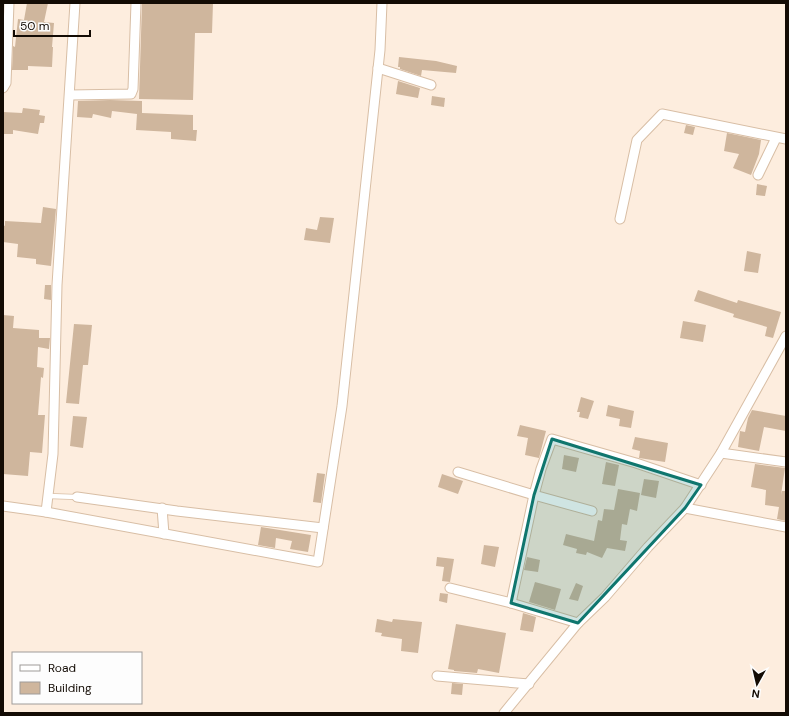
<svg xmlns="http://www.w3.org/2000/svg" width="789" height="716" font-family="'DM Sans',sans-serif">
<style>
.building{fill:#cfb69d}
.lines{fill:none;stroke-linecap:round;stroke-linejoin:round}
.service-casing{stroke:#d8bea5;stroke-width:6}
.minor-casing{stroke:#d8bea5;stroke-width:11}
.service{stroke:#fff;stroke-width:4.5}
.minor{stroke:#fff;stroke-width:9}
.marked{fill:#0f766e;fill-opacity:0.2;stroke:#0f766e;stroke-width:3;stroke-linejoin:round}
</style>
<rect width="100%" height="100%" fill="#fdedde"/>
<g class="building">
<path d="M27,3H48L44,22L54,23L52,47H53L52,67L28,66V70H12L13,46L15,47L18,19L24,20Z"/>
<path d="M142,3H213L212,33H195L193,100L139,99Z"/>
<path d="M399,57L436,61L457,66L456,73L422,70L421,76L400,69V67H398Z"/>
<path d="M398,81L420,88L418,98L396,94Z"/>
<path d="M432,96L445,98L444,107L431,105Z"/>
<path d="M110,100L142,101V113L193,115V130H197L196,141L171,139V132L136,130L137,114L112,111L111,118L93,114L92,118L77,117L78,101Z"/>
<path d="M23,108L40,110L39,115L45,116L44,123H40L38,134L13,130V134H3V112L22,113Z"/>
<path d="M686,125L695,127L693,135L684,133Z"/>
<path d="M727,133L761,140L759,154L751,175L733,168L739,154L724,151Z"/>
<path d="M757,184L767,186L765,196L756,195Z"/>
<path d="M43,207L56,209L51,266L36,264V259L17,257L18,244L3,242V225L5,226V221L41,223Z"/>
<path d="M320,217L334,218L330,243L304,240L306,228L317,230Z"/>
<path d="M747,251L761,254L758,273L744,271Z"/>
<path d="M45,285H51V300L44,299Z"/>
<path d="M698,290L737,303L738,300L781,312L773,338L765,336L767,327L733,317L734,314L694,301Z"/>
<path d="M3,315L14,316L13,328L39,330V338H50L49,349L38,347L37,367L44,368L43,378L41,377L38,415H45L42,453L30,452L28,476L3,474Z"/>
<path d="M683,321L706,325L703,342L680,338Z"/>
<path d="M74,324L92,325L88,365H83L79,404L66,403Z"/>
<path d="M581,397L594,401L588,419L579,417L580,412H577Z"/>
<path d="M608,405L634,411L631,428L619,426L620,419L606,416Z"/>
<path d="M752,410L786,416V431L764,427L759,451L738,447L740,431L745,432L748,418Z"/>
<path d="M73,416L87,417L83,448L70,446Z"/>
<path d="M520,425L546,431L539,458L525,455L528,438L517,436Z"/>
<path d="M635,437L668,443L665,462L639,458L640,451L632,449Z"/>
<path d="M564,455L579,458L576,472L562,469Z"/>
<path d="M606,462L619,465L615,486L602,484Z"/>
<path d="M755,464L785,468L781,495L782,491H786V521L777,519L779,507L765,505L766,490L751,487Z"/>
<path d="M317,473L325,474L321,503L313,502Z"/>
<path d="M442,474L463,481L458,494L438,487Z"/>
<path d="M644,479L659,481L656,498L641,495Z"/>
<path d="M618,489L640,493L637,511L630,509L627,525L622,524L620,540L627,541L625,551L607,548L602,558L587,552L586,555L576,553L577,549L563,545L566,534L594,541L598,520L602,521L604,509L614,510Z"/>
<path d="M261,527L311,535L308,552L290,549L292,541L276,538L275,548L258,545Z"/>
<path d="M484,545L499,547L495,567L481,564Z"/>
<path d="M437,557L454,559L450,582L442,581L444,567L436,566Z"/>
<path d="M527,557L540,560L538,572L524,570Z"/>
<path d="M535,582L561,589L555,610L529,602Z"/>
<path d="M576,583L583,586L578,601L569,599Z"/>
<path d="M440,593L448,594L447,603L439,601Z"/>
<path d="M523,613L536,617L533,632L520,630Z"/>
<path d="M377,619L392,622L393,619L422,622L418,653L401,651L402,639L381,636L382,633L375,632Z"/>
<path d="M456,624L506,633L499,673L478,669L477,673L454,671V670L448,669Z"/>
<path d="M452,683L463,684L462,695L451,694Z"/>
</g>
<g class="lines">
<g class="service-casing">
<path id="service" d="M48,496L77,497"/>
</g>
<g class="minor-casing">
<g id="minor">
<path d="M378,68L431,85"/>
<path d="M3,88L6,83L9,3"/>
<path d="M70,95L131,94L133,89L136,3"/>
<path d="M758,175L776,138"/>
<path d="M620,219L637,140L662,114L786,139"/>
<path d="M721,453L786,462"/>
<path d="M458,472L534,495L592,511"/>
<path d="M77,497L177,511L323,528"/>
<path d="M3,506L46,512L53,454L57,285L75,3"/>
<path d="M162,508L164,534"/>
<path d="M685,508L786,527"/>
<path d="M46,512L318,562L342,406L380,50L382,3"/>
<path d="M450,588L511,603L578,623"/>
<path d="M511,603L534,495L541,469L552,439L636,463L701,485"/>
<path d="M437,676L529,684"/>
<path d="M504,713L578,623L605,597L648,547L685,508L721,453L786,336"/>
</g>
</g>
<use href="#service" class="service"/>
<use href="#minor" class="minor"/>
</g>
<path class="marked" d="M552,439L701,485L685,508L578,623L511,603L534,495Z"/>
<rect width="789" height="716" fill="none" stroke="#130b04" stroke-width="8"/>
<rect x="12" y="652" width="130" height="52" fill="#fdfdfd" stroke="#9f9c99"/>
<rect x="20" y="665" width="20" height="6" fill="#ffffff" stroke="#9f9c99"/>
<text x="48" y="672" font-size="12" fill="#130b04">Road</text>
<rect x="20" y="682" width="20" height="12" fill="#cfb69d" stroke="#9f9c99"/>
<text x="48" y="692" font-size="12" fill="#130b04">Building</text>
<g transform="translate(757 684) rotate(188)" stroke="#fdfdfd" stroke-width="3" paint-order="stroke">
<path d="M0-3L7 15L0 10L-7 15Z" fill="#130b04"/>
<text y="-6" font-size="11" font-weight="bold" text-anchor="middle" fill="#130b04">N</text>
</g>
<path d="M14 30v6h76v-6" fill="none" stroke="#130b04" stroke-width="2"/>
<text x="20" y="30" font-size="12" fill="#130b04" stroke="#fdfdfd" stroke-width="3" paint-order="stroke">50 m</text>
</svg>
